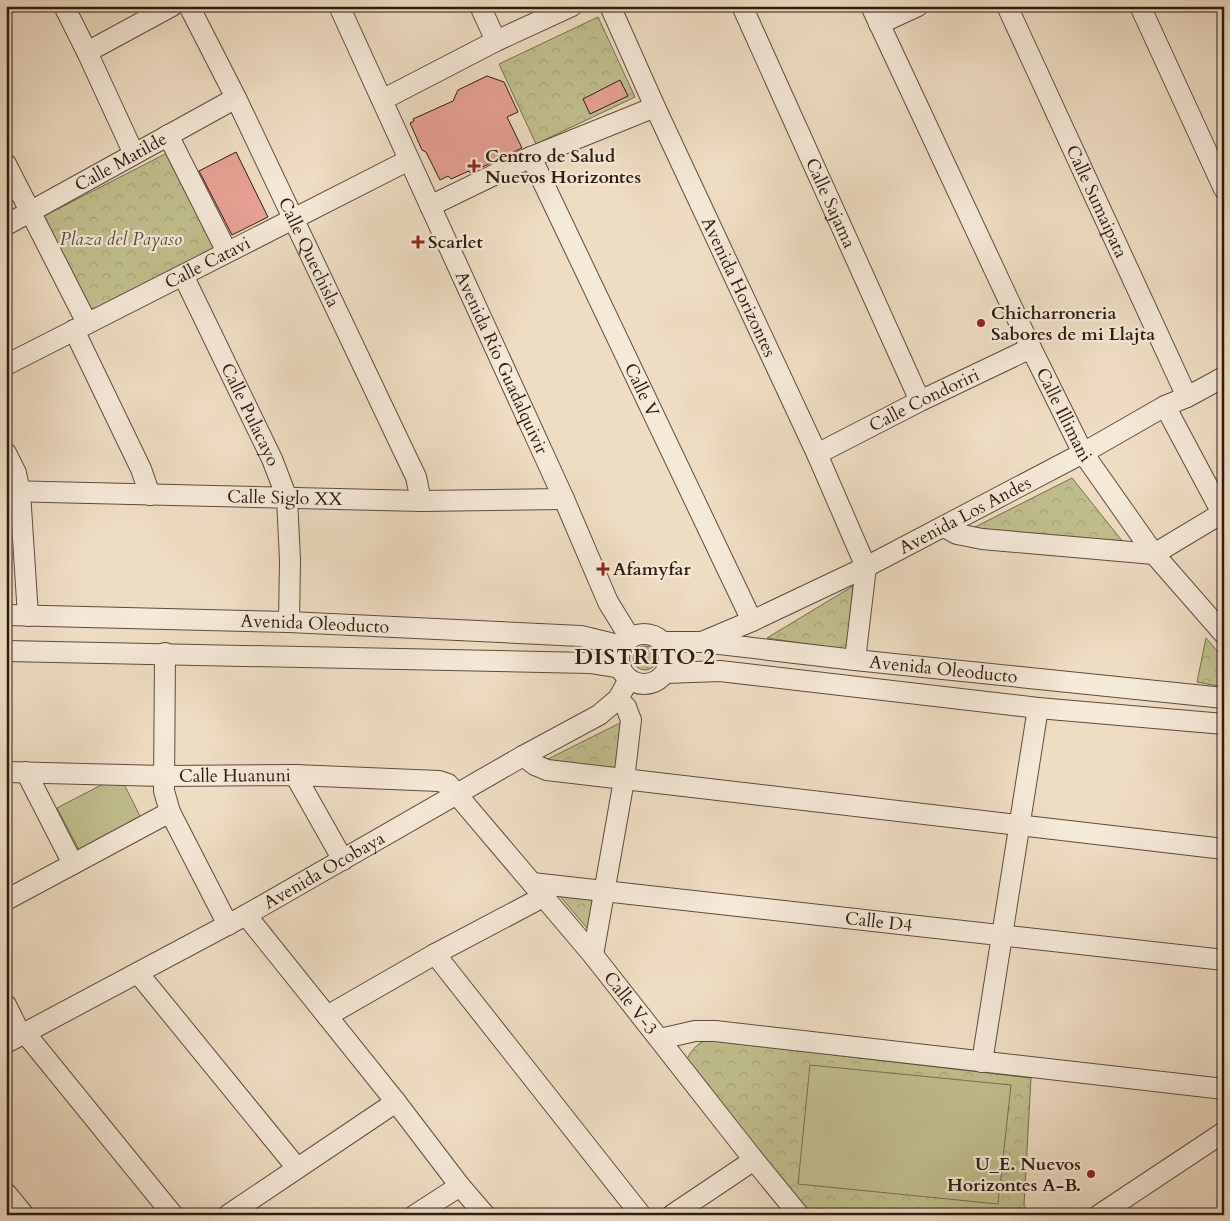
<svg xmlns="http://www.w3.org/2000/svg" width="1230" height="1221" font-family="Cardo,serif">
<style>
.grass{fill:url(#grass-dots);stroke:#766e4f}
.forest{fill:url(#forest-crowns);stroke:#766e4f}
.pitch{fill:#c1bf8e;stroke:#766e4f}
.building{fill:#e8a194;stroke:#2c1c10}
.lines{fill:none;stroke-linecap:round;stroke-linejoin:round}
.minor-casing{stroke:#5d4c3d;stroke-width:22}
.minor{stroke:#f5e9d8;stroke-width:20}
.poi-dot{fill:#8f2418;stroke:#f5e9d8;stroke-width:2}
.labels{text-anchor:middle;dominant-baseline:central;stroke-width:4.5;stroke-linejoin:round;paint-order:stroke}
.poi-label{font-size:18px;font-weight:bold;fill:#2c1c10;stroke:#f5e9d8;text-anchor:start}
.street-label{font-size:18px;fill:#2c1c10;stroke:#f5e9d8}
.park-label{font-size:18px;font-style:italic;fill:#594d36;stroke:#f5e9d8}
.district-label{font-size:22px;font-weight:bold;letter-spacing:1px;fill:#2c1c10;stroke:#f5e9d8}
</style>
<defs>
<pattern id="grass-dots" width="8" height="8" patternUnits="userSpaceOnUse" patternTransform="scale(1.25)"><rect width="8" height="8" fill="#c1bf8e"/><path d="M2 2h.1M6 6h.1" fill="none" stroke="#a6a479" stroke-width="1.8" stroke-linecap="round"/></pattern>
<pattern id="forest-crowns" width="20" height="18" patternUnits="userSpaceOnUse" patternTransform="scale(1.25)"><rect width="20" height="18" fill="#c1bf8e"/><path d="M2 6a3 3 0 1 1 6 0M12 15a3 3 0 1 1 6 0" fill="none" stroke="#a6a479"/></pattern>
</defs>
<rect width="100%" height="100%" fill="#efddc3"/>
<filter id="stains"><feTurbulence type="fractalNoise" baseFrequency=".004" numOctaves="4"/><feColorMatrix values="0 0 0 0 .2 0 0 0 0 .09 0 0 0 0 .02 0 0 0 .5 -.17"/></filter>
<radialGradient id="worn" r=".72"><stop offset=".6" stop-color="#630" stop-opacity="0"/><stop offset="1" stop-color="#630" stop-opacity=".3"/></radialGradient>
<circle class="grass" cx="645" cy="658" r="12"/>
<g class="forest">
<path d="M598,17L635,97L536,144L499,64Z"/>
<path d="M169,152L220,250L91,318L42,217Z"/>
<path d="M1072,478L1123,542L973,528Z"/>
<path d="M853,586L847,650L767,638Z"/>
<path d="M1206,638L1224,659V687L1197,682Z"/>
<path d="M626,720L616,768L546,760Z"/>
<path d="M558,894L596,899L592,934Z"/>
<path d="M706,1040L1031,1078L1024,1205L1031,1215H806L686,1062C690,1051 696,1045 706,1040Z"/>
</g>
<g class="pitch">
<path d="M107,782L124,784L141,818L79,850L57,808Z"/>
<path d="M810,1065L1011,1085L998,1204L798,1184Z"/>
</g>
<g class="building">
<path d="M487,76L504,82L518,112L507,117L522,148L470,173L469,171L451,179L448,176L440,180L426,152L422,150L410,123L414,121L413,119L453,101L458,90Z"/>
<path d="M620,80L628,96L590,114L583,99Z"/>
<path d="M236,152L268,217L232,235L199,171Z"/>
</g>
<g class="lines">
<g class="minor-casing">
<g id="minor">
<path d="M64,6L87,52L134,154"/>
<path id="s1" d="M189,6L236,98L405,454L416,477L421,501"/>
<path id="s2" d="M339,6L564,499L608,602L630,638"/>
<path d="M480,6L496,41"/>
<path id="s3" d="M610,6L655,107L817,454L866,567L855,660"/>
<path id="s4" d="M742,6L920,401"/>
<path id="s5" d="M871,6L1031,348L1083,453L1154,554L1224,634"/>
<path id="s6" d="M1007,6L1187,397"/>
<path d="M1140,6L1224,189"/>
<path d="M879,24L918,6"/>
<path d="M87,52L172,6"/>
<path d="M382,100L496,41L572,6"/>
<path d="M168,135L227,252"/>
<path id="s7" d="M531,157L752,621"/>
<path d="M6,164L87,323"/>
<path d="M430,206L531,157L655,107"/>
<path id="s8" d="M6,225L236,98"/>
<path id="s9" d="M183,275L272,459L287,498L290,560L289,622"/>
<path d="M74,330L141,469L150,495"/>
<path id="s10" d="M6,365L409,160"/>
<path d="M1165,406L1222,513"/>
<path d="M6,453L16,473L20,492L28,616"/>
<path id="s11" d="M817,454L920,401L1031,348"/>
<path id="s12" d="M6,491L421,501L564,499"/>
<path d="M944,527L957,534L982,539L1154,554L1224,512"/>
<path id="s13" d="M6,615L289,622L581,636L622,646"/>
<circle cx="644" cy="659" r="25"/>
<path id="s14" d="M663,642H702L855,660L1224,698"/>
<path id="s15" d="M702,642L752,621L866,567L1083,453L1165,406L1187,397L1224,377"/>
<path d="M6,651L590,663L621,668"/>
<path d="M165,653L164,791L170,812L228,925"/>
<path d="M665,673L720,671L1038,708L1224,724"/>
<path d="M523,756L535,765L547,770L1224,849"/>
<path id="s16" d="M6,772L163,776L295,775L439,781L448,784L593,955L754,1160L799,1215"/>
<path d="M26,772L73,864"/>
<path d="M295,775L343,860"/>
<path id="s17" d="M532,883L1224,960"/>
<path d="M6,900L170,812"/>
<path d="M246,915L396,1102L460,1186L485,1215"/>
<path d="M435,954L641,1215"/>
<path d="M593,955L624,780L631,720L626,707L618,699"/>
<path d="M138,973L297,1168"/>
<path d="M6,1005L21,1035"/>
<path d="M327,1016L435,954L543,897"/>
<path d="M25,1033L173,1215"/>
<path d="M660,1039L695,1031H715L1224,1089"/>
<path id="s18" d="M6,1043L246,915L523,756L599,715L618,699L629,679"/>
<path d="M982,1062L1038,708"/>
<path d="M6,1193L24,1215"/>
<path d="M228,1215L396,1102"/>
<path d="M415,1215L460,1186"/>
<path d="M672,1215L754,1160"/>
<path d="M1099,1215L1224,1132"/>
</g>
</g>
<use href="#minor" class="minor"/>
</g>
<g class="poi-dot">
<path d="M471.5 158.5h5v5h5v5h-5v5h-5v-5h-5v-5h5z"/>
<path d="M415.5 234.5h5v5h5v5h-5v5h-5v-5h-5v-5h5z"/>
<circle cx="981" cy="323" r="5"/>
<path d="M600.5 561.5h5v5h5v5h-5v5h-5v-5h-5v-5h5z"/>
<circle cx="1091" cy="1174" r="5"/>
</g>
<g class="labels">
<g class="poi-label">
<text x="485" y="156">Centro de Salud<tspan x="485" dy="21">Nuevos Horizontes</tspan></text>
<text x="428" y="242">Scarlet</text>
<text x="991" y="313">Chicharroneria<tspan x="991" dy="21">Sabores de mi Llajta</tspan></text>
<text x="613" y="569">Afamyfar</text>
<text x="1081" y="1164" text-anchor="end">U_E. Nuevos<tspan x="1081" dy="21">Horizontes A-B.</tspan></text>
</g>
<g class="street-label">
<text stroke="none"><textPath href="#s8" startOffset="131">Calle Matilde</textPath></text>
<text stroke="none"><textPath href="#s6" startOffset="215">Calle Sumaipata</textPath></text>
<text stroke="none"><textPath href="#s4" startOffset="216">Calle Sajama</textPath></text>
<text stroke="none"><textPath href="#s1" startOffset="274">Calle Quechisla</textPath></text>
<text stroke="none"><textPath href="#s10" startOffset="226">Calle Catavi</textPath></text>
<text stroke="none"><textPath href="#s3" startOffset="309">Avenida Horizontes</textPath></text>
<text stroke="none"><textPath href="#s2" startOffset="392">Avenida Río Guadalquivir</textPath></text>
<text stroke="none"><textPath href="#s7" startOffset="258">Calle V</textPath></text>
<text stroke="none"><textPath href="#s11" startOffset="120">Calle Condoriri</textPath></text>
<text stroke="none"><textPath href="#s5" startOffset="452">Calle Illimani</textPath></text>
<text stroke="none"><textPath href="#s9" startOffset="155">Calle Pulacayo</textPath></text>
<text stroke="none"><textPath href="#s12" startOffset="279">Calle Siglo XX</textPath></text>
<text stroke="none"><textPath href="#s15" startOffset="292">Avenida Los Andes</textPath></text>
<text stroke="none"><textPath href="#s13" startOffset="309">Avenida Oleoducto</textPath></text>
<text stroke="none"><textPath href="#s14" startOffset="282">Avenida Oleoducto</textPath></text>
<text stroke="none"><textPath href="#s16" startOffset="229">Calle Huanuni</textPath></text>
<text stroke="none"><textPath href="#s18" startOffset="362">Avenida Ocobaya</textPath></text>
<text stroke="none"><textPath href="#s17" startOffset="349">Calle D4</textPath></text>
<text stroke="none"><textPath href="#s16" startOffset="728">Calle V-3</textPath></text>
</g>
<g class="park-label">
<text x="121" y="239">Plaza del Payaso</text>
</g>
<g class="district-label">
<text x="645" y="657">DISTRITO 2</text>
</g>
</g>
<rect width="1230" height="1221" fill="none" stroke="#efddc3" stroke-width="25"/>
<rect x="8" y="8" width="1215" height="1206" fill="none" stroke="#2c1c10" stroke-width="2.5"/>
<rect x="12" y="12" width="1205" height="1196" fill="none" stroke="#2c1c10"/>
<rect width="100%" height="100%" filter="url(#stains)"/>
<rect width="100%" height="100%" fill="url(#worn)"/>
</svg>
